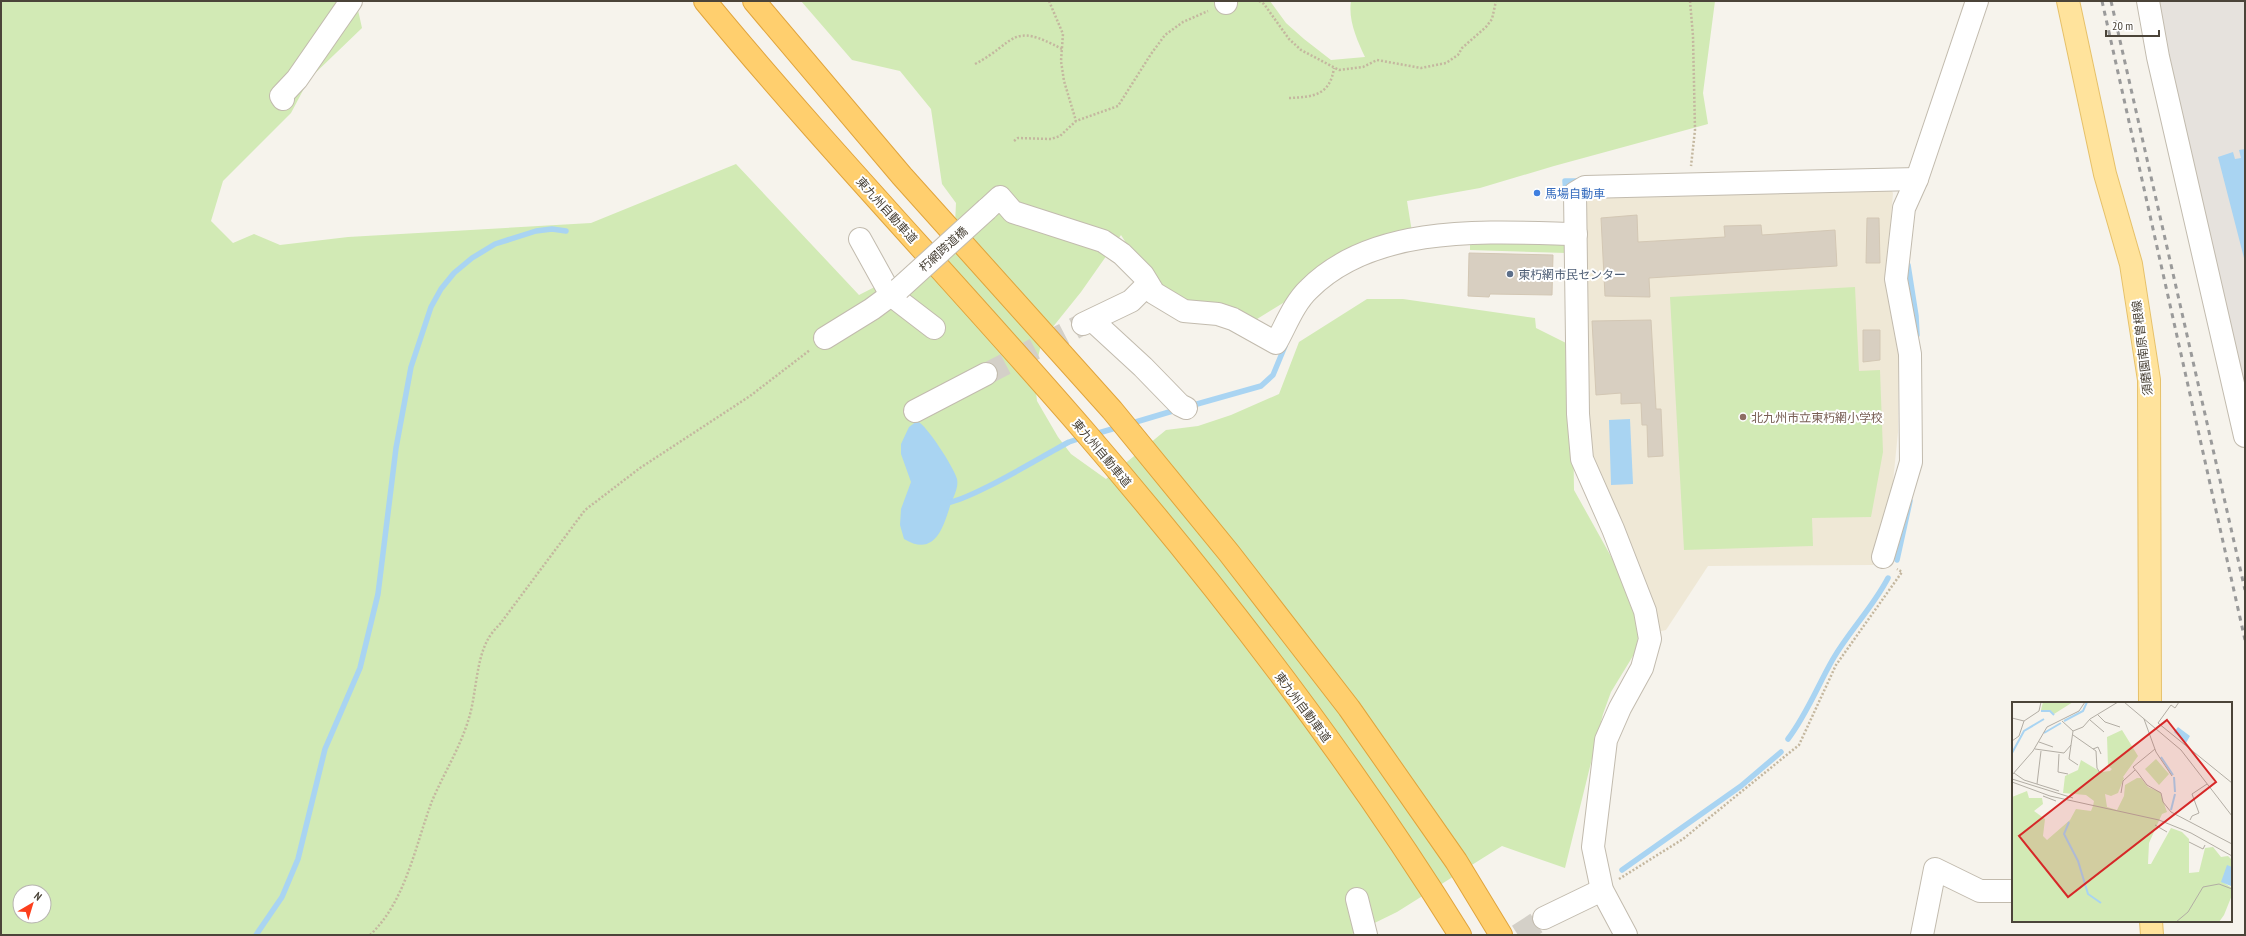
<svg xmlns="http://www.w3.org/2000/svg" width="2246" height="936" font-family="'PT Sans Narrow','Noto Sans JP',sans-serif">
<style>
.industrial{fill:#e6e2dd}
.education{fill:#efe8d6}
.green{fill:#d2eab5;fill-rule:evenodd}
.water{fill:#a9d4f2}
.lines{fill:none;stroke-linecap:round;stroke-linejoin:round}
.stream{stroke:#a9d4f2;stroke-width:5.5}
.building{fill:#d8cfc1;stroke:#d3c7b4}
.minor-tunnel{stroke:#d4d0c8;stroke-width:22;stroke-dasharray:22 11;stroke-linecap:butt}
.minor-casing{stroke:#c2bbae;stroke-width:24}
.major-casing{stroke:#e6c16a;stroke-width:24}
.highway-casing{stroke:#e0a43c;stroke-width:24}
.path{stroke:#c4b79f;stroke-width:2.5;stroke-dasharray:2 2;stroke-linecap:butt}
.minor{stroke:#fff;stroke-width:22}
.major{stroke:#ffe39c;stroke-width:22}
.highway{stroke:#ffcf6e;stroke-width:22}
.rail{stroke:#9a9a9a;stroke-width:3;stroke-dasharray:5 5;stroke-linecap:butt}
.minor-bridge-casing{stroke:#c2bbae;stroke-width:24;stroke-linecap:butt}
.minor-bridge{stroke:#fff;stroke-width:22}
.shop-dot{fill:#3f7fe0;stroke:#fff;stroke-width:1.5}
.service-dot{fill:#5c6f8a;stroke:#fff;stroke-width:1.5}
.education-dot{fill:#8d6e63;stroke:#fff;stroke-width:1.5}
.labels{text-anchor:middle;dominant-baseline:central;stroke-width:4;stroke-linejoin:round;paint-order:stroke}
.shop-label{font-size:12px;fill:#366cbe;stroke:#fff;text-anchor:start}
.street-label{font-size:12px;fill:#4b4439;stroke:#fff}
.service-label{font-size:12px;fill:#4e5e75;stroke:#fff;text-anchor:start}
.education-label{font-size:12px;fill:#785e54;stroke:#fff;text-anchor:start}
.inset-river{fill:none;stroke:#a9d4f2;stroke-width:2}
.inset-road{fill:none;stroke:#b2ada4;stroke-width:1}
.view{fill:#d62828;fill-opacity:0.15;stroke:#d62828;stroke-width:2}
.inset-edge{fill:none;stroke:#4b4439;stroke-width:2}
</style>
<rect width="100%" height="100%" fill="#f6f3ec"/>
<path class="industrial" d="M2150,1H2245V408Z"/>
<path class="education" d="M1891,190L1893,193L1888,258L1898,334V432L1892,492L1881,543L1873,565L1708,566L1666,630L1653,633L1588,486L1581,199L1586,193Z"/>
<g class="green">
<path d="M1,1H356L362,28L309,79L291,113L223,181L211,221L233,243L254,234L280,245L348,237L591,223L736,164L859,295L914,267L955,224L956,203L942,184L931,109L900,71L852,60L801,1H1270L1286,23L1304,39L1331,60L1365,57C1357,40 1348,20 1351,1H1715L1703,93L1708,124L1554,166L1480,188L1407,201L1412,232L1296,295L1249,324L1154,287L1121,235L1081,292L1048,333L1040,349L1034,374L1037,401L1058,437L1071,454L1106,479L1166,430L1198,426L1231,415L1279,394L1299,342L1367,299H1403L1535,318L1536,328L1572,346L1574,490L1628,587L1640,623L1636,651L1611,692L1603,714L1565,868L1502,846L1397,912L1350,935H1ZM20,892H44V916H20Z"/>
<path d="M1470,239L1565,243L1566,253L1470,250Z"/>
<path d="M1855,287L1859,371L1880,370L1883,452L1871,517L1812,518L1813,546L1684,550L1670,297Z"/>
</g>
<g class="water">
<path d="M2245,149V262L2218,157L2233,152L2235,159L2241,158L2239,150Z"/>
<path d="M1630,419L1633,484L1611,485L1609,420Z"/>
<path d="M917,421C926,424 955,469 957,479C959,487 953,498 950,506C943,529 934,557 904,539L900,525L901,509L911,482L901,454V444L909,427Z"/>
</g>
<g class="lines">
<g class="stream">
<path d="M1566,194L1565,181H1580"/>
<path d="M1908,265L1916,316L1917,335"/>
<path d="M1190,406L1261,386L1273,375L1285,346"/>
<path d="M1129,424L1176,410"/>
<path d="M1095,434L1119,427"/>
<path d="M943,503C963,505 1046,454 1069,442L1084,437"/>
<path d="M1897,560L1910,501"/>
<path d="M1788,739C1807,714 1818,685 1833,659C1850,630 1873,607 1888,578"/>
<path d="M1622,870L1741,786L1781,752"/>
<path d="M256,935L282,897L298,859L325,749L360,668L378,594L396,448L411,367L431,307L441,289L454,273L472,258L495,244L536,231L552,229L566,231"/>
</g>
</g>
<g class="building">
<path d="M1637,215L1638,242L1725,237L1724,226L1761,225L1762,235L1835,230L1837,266L1649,278L1650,297L1605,296L1601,218Z"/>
<path d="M1867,218H1879L1880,263H1866Z"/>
<path d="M1469,253L1553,255L1552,295L1490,294L1489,297L1468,296Z"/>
<path d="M1651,320L1656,409H1661L1663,456L1648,457L1647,425H1642L1641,403L1621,404V393L1596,395L1592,321Z"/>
<path d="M1863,330H1880V360L1863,362Z"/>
</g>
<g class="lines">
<g class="minor-tunnel">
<path d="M986,374L1083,324"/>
<path d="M1518,935L1544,918"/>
</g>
<g class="minor-casing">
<g id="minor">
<path d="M1226,1V3"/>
<path d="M2148,1L2158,57L2245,436"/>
<path d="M283,99L281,96L297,79L351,1"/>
<path d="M987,209L1000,197L1013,212L1103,241L1122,254L1143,275L1154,293L1184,311L1218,314L1233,319L1276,343C1286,325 1294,303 1309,289C1375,223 1490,232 1576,234"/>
<path d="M860,239L891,295L934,328"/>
<path d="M1093,321L1143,367L1180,405L1186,408"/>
<path d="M1083,324L1131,301L1148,284"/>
<path d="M825,338L872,309L899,289"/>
<path d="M915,411L986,374"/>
<path d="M1883,557L1911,462L1910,354L1896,279L1904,208L1917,179L1977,1"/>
<path d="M1357,899L1366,935"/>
<path d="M1544,918L1602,890"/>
<path d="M1626,935L1602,890L1593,847L1606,740L1620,708L1642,668L1650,639L1645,611L1613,529L1582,459L1578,414L1575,193L1585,187L1917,179"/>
<path d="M1922,935L1935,869L1980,891H2013"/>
</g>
</g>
<g class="major-casing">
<g id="major">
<path d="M2068,1L2105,174L2131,264L2149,380L2150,703"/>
<path d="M2151,921L2152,935"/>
</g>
</g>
<g class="highway-casing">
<g id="highway">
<path d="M705,1C827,149 960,287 1085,432C1221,590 1350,758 1460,935"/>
<path d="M754,1L902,176L1112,410L1229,553L1349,708L1456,861L1501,935"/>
</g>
</g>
<g class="path">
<path d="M1049,1L1063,34L1061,61L1064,81L1076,121"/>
<path d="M1259,1L1264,4L1289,39L1301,50L1339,70L1363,67L1377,60L1421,68L1446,63L1458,55L1462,48L1486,27L1492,19L1496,1"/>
<path d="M1690,1L1693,36L1695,130L1691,166"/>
<path d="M975,64C1017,42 1010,21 1062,49"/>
<path d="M1289,98C1314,97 1330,95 1334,68"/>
<path d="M1014,141L1018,138L1051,139L1060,136L1076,121L1118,106L1151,54L1165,35L1183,22L1208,11"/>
<path d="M1619,879L1683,839L1799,745L1836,665L1902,572L1897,569"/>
<path d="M370,935C406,901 415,846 432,801C444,773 460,748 469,718C476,695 476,662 487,641C490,635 495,629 500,624L585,510L640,468L750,396L810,350"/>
</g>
<use href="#minor" class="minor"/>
<use href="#major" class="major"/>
<use href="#highway" class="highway"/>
<g class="rail">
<path d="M2102,1L2245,640"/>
<path d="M2111,1L2245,590"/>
</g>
<g class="minor-bridge-casing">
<path id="minor-bridge" d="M899,289L987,209"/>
</g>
<use href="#minor-bridge" class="minor-bridge"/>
</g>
<circle class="shop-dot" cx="1537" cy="193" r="4"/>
<circle class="service-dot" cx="1510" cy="274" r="4"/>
<circle class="education-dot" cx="1743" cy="417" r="4"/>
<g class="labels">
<g class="shop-label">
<text x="1545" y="193">馬場自動車</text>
</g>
<g class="street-label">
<text transform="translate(887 210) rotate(48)">東九州自動車道</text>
<text transform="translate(943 249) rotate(-42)">朽網跨道橋</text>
<text transform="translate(2142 348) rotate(-97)">須磨園南原曽根線</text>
<text transform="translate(1102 453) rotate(50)">東九州自動車道</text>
<text transform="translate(1303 707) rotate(53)">東九州自動車道</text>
</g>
<g class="service-label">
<text x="1518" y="274">東朽網市民センター</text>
</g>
<g class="education-label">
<text x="1751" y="417">北九州市立東朽網小学校</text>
</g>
</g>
<g transform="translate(2012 702)">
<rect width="220" height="220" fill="#f6f3ec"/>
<path d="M31,0H61L42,12L38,8H29ZM110,28L126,54L111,75L112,76L106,91L99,94L93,92L95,105L105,108L112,94L113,83L125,76H129L136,85L148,90L155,110L150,112L137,141L136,162H139L159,126L170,130L177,137V171L187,170L193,146L201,145L209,155L216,154L220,158V165H217L211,180L220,186V193L212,213L207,220H0V95L15,89L17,96H30L31,102L22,109L33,117L31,134L35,138L58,118L64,107L79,109L81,104L82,99L74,93L51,91L53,74L66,68L69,58L89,70L98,69L100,67L96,64L95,35ZM144,57L157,72L147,83L133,67Z" fill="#d2eab5"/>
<path d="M166,25L178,34L174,41L162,30ZM215,163L220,165L219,184L209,180Z" fill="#a9d4f2"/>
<path class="inset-river" d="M29,9H38L42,13M52,19L71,9L75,0M32,31L49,21M0,51L12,29L32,17M149,55L161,73M162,75L163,90M159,108L163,92M57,120L52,132L66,159L76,192L89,201"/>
<path class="inset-road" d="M112,0L169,48L220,114M167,0L163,6L159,3L146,21L220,81M86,13L93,20L108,25M0,16L12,19M132,17L144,50L160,74M78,18L92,30M50,19L61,29L71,25L78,17L106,0M61,33L84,49L85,66L88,71M0,39L7,34L12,19L27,9L29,0M27,40L41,45M59,43L57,57L66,63M23,47L52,51L59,43L61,29M81,47L86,45L89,52M143,47L121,65L126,71L135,83L149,91L151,100L159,110L220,142M47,52L46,70L56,72M2,71L12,78L47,89M0,73L21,49L35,25L67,9L73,0M0,77L61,96M0,80L38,94L147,118L179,131L220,154M25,82L29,49M109,91L111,79L123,68M31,94L44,99M178,118L180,114L187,111L180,92L195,82M143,123L155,130M177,140L191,147L193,143M164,220L176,210L191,185L207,182L220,187"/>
<path class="view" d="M155,18L204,80L56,195L7,134Z"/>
<rect width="220" height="220" class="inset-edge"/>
</g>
<rect width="2246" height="936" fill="none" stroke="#4b4439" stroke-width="4"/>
<g transform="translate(32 904) rotate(38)"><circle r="19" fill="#ffffff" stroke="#b7b4b0"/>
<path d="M0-3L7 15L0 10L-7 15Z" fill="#fc3f1d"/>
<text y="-6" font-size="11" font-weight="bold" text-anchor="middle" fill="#4b4439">N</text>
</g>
<path d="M2106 30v6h53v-6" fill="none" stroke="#4b4439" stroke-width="2"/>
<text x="2112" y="30" font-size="12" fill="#4b4439" stroke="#ffffff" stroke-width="3" paint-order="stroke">20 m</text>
</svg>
